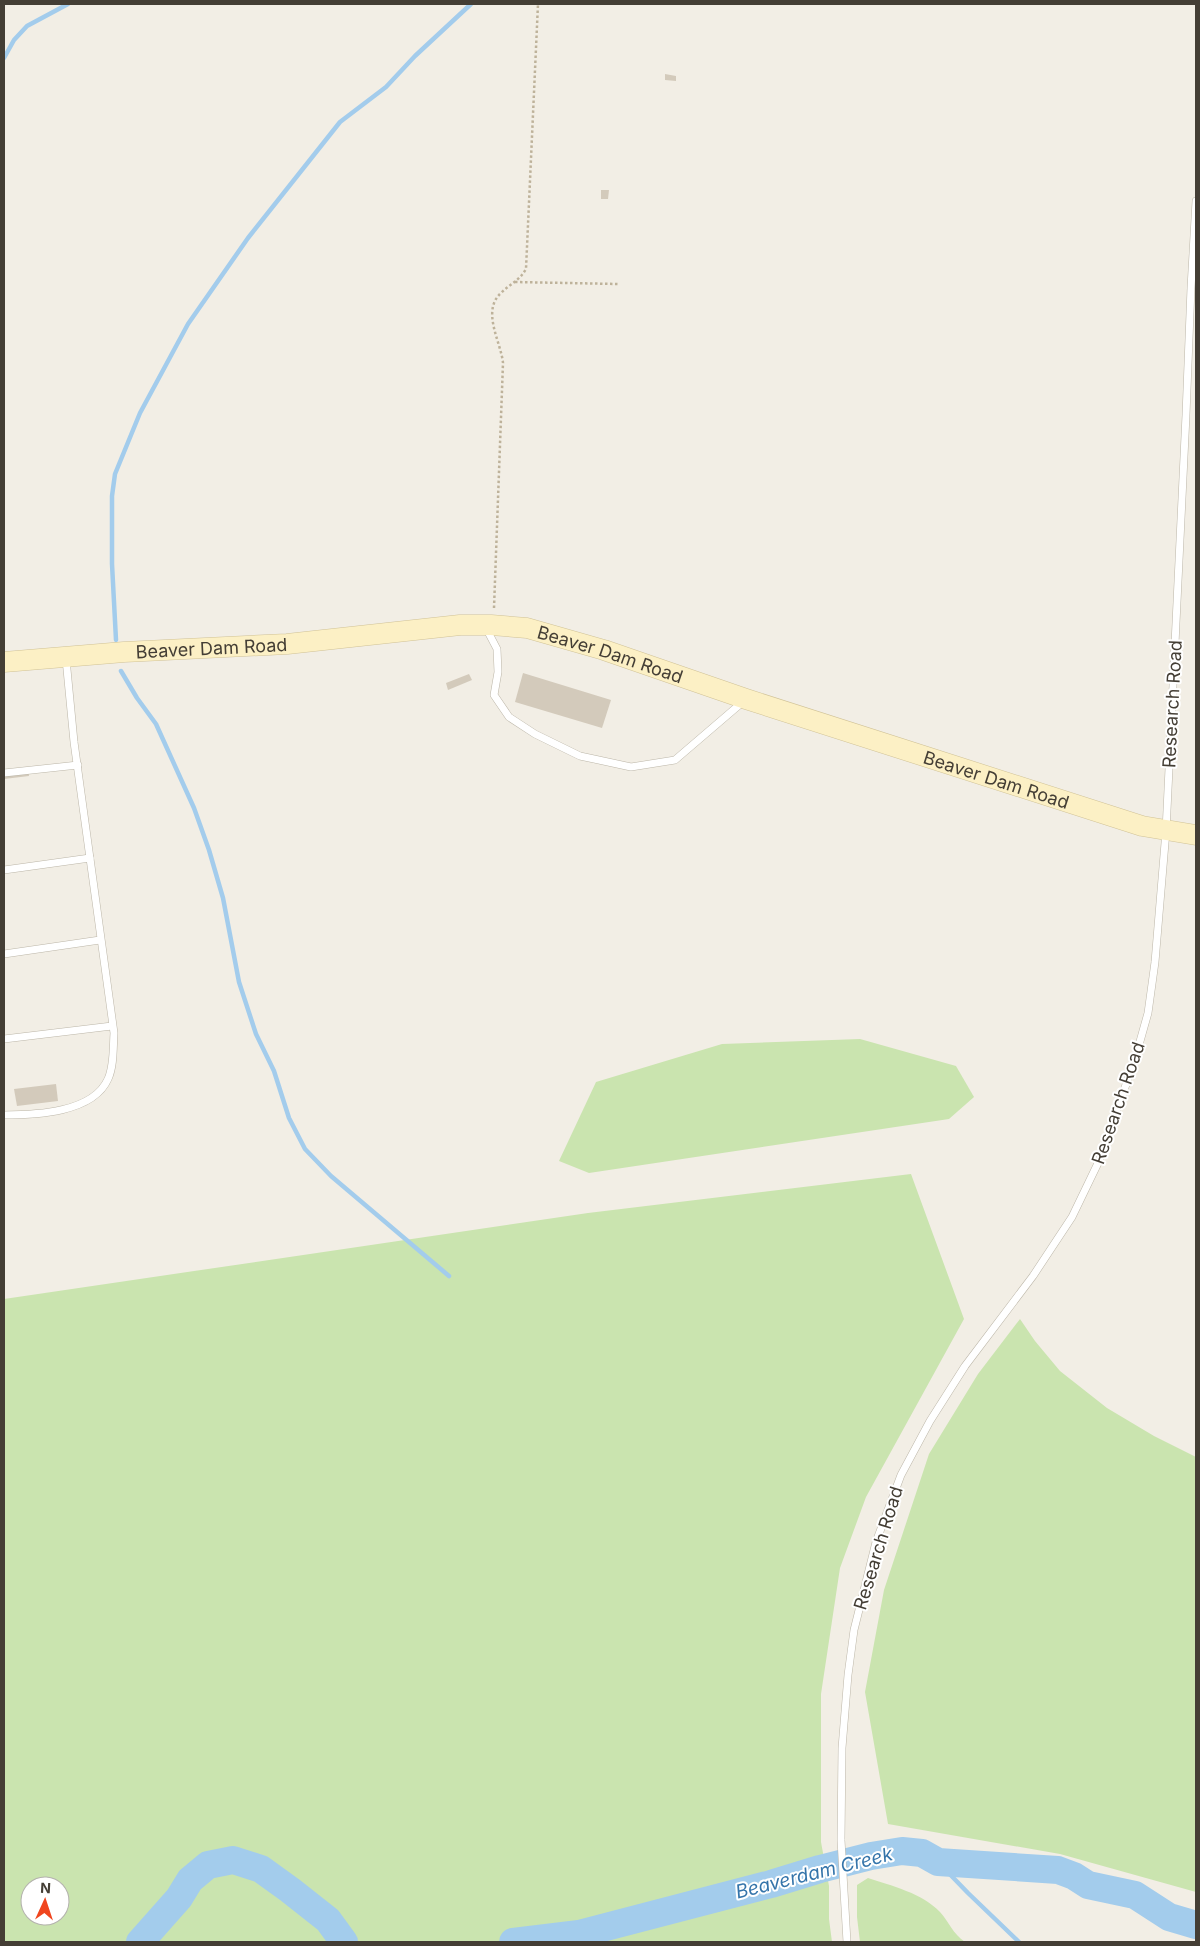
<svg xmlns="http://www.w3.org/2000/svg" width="1200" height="1946" font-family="Inter,sans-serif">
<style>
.green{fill:#cae4af;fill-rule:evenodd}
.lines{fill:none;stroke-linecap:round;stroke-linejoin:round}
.stream{stroke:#a3ccec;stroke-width:4.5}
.river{stroke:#a3ccec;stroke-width:28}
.building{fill:#d3cabb}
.lane-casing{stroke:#bcb6a8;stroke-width:8}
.secondary-casing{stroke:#d0c297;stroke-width:21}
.path{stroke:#beb29a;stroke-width:2.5;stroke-dasharray:2.5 2.5;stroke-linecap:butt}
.lane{stroke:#fff;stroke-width:7}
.secondary{stroke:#fcf0c5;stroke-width:20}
.labels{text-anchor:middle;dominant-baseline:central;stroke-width:4;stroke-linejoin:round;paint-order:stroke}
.street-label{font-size:18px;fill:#443e35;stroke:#fff}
.water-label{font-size:19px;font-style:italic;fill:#3474aa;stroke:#fff}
</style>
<rect width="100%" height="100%" fill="#f2eee5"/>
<g class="green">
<path d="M860,1039L956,1066L974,1097L949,1119L589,1173L559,1161L596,1082L722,1044Z"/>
<path d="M911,1174L964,1319L866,1497L840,1568L821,1694V1842L829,1886V1919L832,1942H4V1299L588,1213ZM30,1886H60V1916H30Z"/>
<path d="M1020,1319L1035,1341L1060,1371L1107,1408L1154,1436L1196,1457V1892L1060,1854L888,1824L865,1692L884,1590L929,1454L978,1374Z"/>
<path d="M868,1878C892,1886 922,1893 940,1912C949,1922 953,1934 965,1942H860L857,1917V1885Z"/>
</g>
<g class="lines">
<g class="stream">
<path d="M4,58L14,40L27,26L68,4"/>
<path d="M116,640L112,564V496L115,474L140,413L188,324L248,238L340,122L386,87L415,56L471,4"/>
<path d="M121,671L137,698L156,724L194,808L209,850L223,898L239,982L256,1034L274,1071L289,1118L305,1149L331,1176L449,1276"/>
<path d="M938,1862L968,1893L1019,1942"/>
</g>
<g class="river">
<path d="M140,1942L179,1898L190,1880L208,1865L233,1860L261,1869L290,1890L328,1920L344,1942"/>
<path d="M513,1942L579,1934L771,1884L820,1869L871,1856L902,1851L922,1853L938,1862L1058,1870L1074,1876L1088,1885L1135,1895L1169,1917L1196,1925"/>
</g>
</g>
<g class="building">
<path d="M665,74L676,76V81L665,80Z"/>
<path d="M601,190H609L608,199H601Z"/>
<path d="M523,673L611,700L602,728L515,702Z"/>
<path d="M469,674L472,680L448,690L446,683Z"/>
<path d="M28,767L29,776L4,779V770Z"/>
<path d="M56,1084L58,1101L17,1106L14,1089Z"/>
</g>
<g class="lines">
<g class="lane-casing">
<g id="lane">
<path d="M486,628L497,649L498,672L494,695L509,717L535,734L580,756L631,767L675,760L745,700"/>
<path d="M4,773L78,765"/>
<path d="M4,870L90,858"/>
<path d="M4,954L100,940"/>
<path d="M4,1039L112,1026"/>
<path d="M4,1115C35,1115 93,1113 108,1079C114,1066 113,1048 114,1033L74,742L66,659"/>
<path d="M847,1942L841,1840L842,1748L848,1675L854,1630L876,1542L901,1475L930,1421L965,1366L1033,1276L1072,1217L1099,1161L1135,1059L1148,1013L1155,962L1166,831L1186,415L1191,288L1196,201"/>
</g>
</g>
<g class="secondary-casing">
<g id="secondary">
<path id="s1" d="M4,662L124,652L287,644L460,625H491L527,628L604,650L746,699L1142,826L1196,835"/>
</g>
</g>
<g class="path">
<path d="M515,282L618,284"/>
<path d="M494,608L503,363C501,342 481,311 501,293C510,284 520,280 526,269L538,4"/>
</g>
<use href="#lane" class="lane"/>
<use href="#secondary" class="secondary"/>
</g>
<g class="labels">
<g class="street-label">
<text stroke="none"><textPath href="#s1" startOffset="208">Beaver Dam Road</textPath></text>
<text stroke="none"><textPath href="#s1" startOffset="612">Beaver Dam Road</textPath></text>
<text transform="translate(1172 704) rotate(-87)">Research Road</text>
<text stroke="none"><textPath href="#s1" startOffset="1018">Beaver Dam Road</textPath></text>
<text transform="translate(1118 1103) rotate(-71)">Research Road</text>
<text transform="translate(878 1548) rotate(-73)">Research Road</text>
</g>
<g class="water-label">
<text transform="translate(814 1873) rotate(-14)">Beaverdam Creek</text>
</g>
</g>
<rect width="1200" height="1946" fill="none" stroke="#443e35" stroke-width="10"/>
<g transform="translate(45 1901) rotate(3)"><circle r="24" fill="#ffffff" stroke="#b4b2ae"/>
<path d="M0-4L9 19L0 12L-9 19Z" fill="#f0451e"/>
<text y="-8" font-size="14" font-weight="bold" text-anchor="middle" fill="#443e35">N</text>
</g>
</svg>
